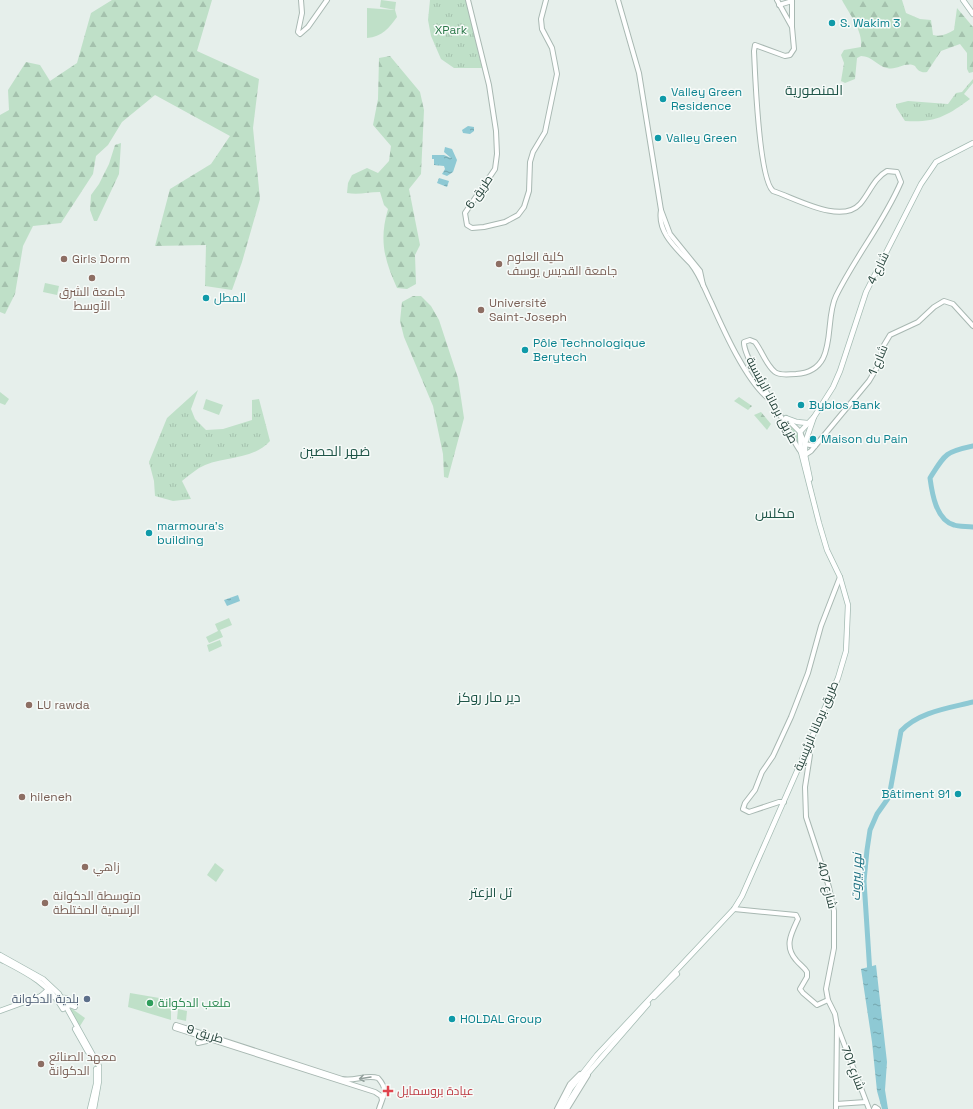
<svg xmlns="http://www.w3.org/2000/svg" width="973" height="1109" font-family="'Space Grotesk',Cairo,sans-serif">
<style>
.grass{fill:url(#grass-tufts)}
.forest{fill:url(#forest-firs)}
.garden{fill:#bfe0c8}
.water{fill:url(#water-ripples)}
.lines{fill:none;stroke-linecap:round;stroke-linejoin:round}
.river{stroke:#8ec9d4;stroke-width:5}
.tertiary-casing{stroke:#a8b8b2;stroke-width:6}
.secondary-casing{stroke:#a4bbb3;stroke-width:6}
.tertiary{stroke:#fff;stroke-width:4}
.secondary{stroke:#fff;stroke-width:4.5}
.oneway{stroke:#92a09c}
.culture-dot{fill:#0f9aa8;stroke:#f7fbf9;stroke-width:1.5}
.education-dot{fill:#8d6e63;stroke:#f7fbf9;stroke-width:1.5}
.service-dot{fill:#5c6f8a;stroke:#f7fbf9;stroke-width:1.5}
.leisure-dot{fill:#2e9e5b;stroke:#f7fbf9;stroke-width:1.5}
.health-dot{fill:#e0444e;stroke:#f7fbf9;stroke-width:1.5}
.labels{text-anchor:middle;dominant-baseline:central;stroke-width:3;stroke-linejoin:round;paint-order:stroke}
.culture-label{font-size:12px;fill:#0d838f;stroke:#f7fbf9;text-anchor:start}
.park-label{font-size:12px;fill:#2d7a4b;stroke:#f7fbf9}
.street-label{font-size:12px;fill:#24423a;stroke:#f7fbf9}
.education-label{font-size:12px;fill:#785e54;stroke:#f7fbf9;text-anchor:start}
.service-label{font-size:12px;fill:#4e5e75;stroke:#f7fbf9;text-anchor:end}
.leisure-label{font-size:12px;fill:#27864d;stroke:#f7fbf9;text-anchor:start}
.health-label{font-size:12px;fill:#be3a42;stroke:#f7fbf9;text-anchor:start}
.water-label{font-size:13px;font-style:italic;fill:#1c6f80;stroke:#f7fbf9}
.neighbourhood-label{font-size:13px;fill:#1f5548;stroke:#f7fbf9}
.quarter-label{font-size:14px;fill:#1f5548;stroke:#f7fbf9}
</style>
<defs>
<pattern id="grass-tufts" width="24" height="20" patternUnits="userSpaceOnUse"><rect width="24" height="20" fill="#bfe0c8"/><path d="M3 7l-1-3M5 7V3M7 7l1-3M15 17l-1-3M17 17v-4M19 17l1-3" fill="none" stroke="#a4c1ad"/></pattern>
<pattern id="forest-firs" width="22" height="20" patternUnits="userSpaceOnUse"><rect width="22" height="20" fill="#bfe0c8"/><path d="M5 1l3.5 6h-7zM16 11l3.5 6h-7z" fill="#a4c1ad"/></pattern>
<pattern id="water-ripples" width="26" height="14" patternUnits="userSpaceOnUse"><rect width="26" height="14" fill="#8ec9d4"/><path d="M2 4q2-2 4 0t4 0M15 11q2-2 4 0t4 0" fill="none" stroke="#74a5ad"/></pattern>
</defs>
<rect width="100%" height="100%" fill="#e6efeb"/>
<g class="grass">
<path d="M430,0H466L482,68H454L441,59L431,36L428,20Z"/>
<path d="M973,79V83L964,94L970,99C947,116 935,123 905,121L896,107V104L908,101L948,104L956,93L962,92Z"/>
<path d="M198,390L191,409L195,419L206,430L223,429L252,420V400L259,399L270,441C253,461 219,456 199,468C193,472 187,477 182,481L191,499L173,501L155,496L154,481L149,462L167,418Z"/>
<path d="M784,417L798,432V444Z"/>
</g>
<g class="forest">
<path d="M112,0H212L197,51L259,79L253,128L260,199L242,262L232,290L205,286L206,245L155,246L170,189L211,164L230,136L155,95L122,122L108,145L96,156L93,174L61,223L33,226L23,246L15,294L5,314L0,312V115L9,110L8,90L26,62L40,65L50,81L77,63L91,13Z"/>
<path d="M842,0H902L906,13L920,19L931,20L933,35C941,37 947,34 954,30L957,8L973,27V72L969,73L967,69V53L960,44L941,51L927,72C921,73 918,71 915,66C905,61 897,71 887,68C877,66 872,56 861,56L857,58L855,79L845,83L841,81L844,63L841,55L844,50L861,47C863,30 849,14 842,0Z"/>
<path d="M390,56L420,92L424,110L421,174L409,189L420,245L415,255L416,284L407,289L397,288C384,259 379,240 388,209L384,205L380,192C368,192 359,195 347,193L348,183L352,175L367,168L378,173L389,161L391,146L373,125L378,99L379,58Z"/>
<path d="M121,143L119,174L97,221H94L90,210L91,195L99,184L109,164L115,145Z"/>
<path d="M413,296H421L431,306L439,320L458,378L464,418L448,478L444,477L443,454L433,406L404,337L400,321L402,302Z"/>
<path d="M739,397L752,406L748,410L734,401Z"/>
<path d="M761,412L771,424L767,430L754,415Z"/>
</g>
<g class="garden">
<path d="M381,0L396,2L395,10L380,7Z"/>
<path d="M367,8L395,10L397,17C389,28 382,37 367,38Z"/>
<path d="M45,283L59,286L57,295L43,292Z"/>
<path d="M0,392L9,399L5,405L0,403Z"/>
<path d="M206,399L223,405L219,415L203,409Z"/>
<path d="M229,618L232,625L220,630L223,637L209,643L206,637L218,631L215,624Z"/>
<path d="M220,640L222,646L209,652L207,645Z"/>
<path d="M215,863L224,870L216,882L207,875Z"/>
<path d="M130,993L171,1000V1020L128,1007Z"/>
<path d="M71,1008L85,1018L80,1026L70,1012Z"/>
<path d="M178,1009L187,1011L186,1021L177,1019Z"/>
</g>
<g class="water">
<path d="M468,126L474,127V131L470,134L463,133L462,130Z"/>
<path d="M445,147L452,149L457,160L453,172L447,176L442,174L445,169L444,166L434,165V159H432V155H444L451,158L444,152Z"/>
<path d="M439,178L449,181L447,187L437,183Z"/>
<path d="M238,595L240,601L227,606L224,600Z"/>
<path d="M876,965L887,1062L885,1090L888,1109H882L877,1091L872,1042L861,969Z"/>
</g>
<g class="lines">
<g class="river">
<path d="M973,446C945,452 945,454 930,478C932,493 936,520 954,525C959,527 967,526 973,527"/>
<path d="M870,974L864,881L867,850L870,830L877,814L889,797L901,731C918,712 949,708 973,702"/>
</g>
<g class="tertiary-casing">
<g id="tertiary">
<path d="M301,0L302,13L298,32L300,34L308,27L327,0"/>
<path d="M468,0L489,85L496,131L497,154L495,169L465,213L467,225L472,228L484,227L505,222L518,215L524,207L529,191L530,162L533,152L545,132L557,74L552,48L542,29L541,19L546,0"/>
<path d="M618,0L639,73L661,210L670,234L700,271L703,285"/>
<path d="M777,0L792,27L794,49L790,55L785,56L755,45L754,51C755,74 759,179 773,191C795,198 841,225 860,204C869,194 874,178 887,171L897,172L901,182C884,222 855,257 836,296C823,322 840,371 796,374C789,374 780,376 775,372C766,365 762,351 755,342L750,340L744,342C743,357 776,407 784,422C790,432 794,443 801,452L805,455L811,451L869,381L878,366L884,345L890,335L918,322L934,307L944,301L953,304L973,326"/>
<path d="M792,0V26"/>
<path d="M779,5L792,1"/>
<path d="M661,210C657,233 677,249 691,264C700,275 705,290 711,302C723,329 746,381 769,399"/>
<path d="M786,418L800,432L805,444L815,446"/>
<path d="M809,744L810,755L805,787L806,817L829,887L834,911V948L826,989L828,1000L835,1014L837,1026L836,1109"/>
<path d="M784,802H779L749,812L743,809L745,803L755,790L762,772L773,756L791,717L808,673L821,626L840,577"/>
<path d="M734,909L796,915L798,919C791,934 784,946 796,960C800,965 804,967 807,972V977L800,989L803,993L817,1005L828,1000"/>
<path d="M838,1028L869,1109"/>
<path d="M198,1043L211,1040"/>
<path d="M836,1104L866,1102"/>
<path d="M379,1109C383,1096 389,1090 378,1078C366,1074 354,1082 342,1079L176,1025L175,1028L375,1092L381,1096L382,1100"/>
<path d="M557,1109L570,1084L580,1074"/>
<path d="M567,1109L588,1075"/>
<path d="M874,1109L875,1107L878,1109"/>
</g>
</g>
<g class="secondary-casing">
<g id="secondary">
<path d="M963,0L973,14"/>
<path d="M786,418L797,422L807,423"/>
<path d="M810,479L805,455V443L814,417"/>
<path d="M0,955L43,979L59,994L99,1066V1081L94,1109"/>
<path d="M0,959C25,972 49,983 63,1009"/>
<path d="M41,996L66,998"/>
<path d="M654,997L677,974"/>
<path d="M66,1007L70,1005L75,1007"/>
<path d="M0,1011L41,996L50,988"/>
<path d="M75,1029L88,1052"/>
<path d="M90,1109L96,1084V1069"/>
<path d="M560,1109L571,1088L597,1055L734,909L742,896L838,678L846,651L848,605L840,577L827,550L819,523L801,452L800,432L814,417L833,387L840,371L866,292L921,184L936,162L973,143"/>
<path d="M564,1109L583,1079L648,1004"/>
</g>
</g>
<use href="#tertiary" class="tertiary"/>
<use href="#secondary" class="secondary"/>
</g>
<defs><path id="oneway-shaft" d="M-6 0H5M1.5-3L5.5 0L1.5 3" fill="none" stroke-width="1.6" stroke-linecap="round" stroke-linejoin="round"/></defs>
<use class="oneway" href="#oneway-shaft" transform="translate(365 1078) rotate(171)"/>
<g class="culture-dot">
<circle cx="832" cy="23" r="4"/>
<circle cx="663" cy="99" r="4"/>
<circle cx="658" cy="138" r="4"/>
<circle cx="206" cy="298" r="4"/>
<circle cx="525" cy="350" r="4"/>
<circle cx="801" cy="405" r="4"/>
<circle cx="813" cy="439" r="4"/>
<circle cx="149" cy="533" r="4"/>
<circle cx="958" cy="794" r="4"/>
<circle cx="452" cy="1019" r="4"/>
</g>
<g class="education-dot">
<circle cx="64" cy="259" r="4"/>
<circle cx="499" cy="264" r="4"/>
<circle cx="92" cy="278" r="4"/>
<circle cx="481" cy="310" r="4"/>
<circle cx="29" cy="705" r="4"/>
<circle cx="22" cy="797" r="4"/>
<circle cx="85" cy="867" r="4"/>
<circle cx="45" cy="903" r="4"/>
<circle cx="41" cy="1064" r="4"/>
</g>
<circle class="service-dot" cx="87" cy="999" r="4"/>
<circle class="leisure-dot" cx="150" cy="1003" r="4"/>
<path class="health-dot" d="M386 1085h4v4h4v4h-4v4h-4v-4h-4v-4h4z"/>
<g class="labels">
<g class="culture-label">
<text x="840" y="23">S. Wakim 3</text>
<text x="671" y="92">Valley Green<tspan x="671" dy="14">Residence</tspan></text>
<text x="666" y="138">Valley Green</text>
<text x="214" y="298">المطل</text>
<text x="533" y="343">Pôle Technologique<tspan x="533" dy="14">Berytech</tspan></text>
<text x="809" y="405">Byblos Bank</text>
<text x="821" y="439">Maison du Pain</text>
<text x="157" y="526">marmoura's<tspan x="157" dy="14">building</tspan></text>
<text x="950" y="794" text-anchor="end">Bâtiment 91</text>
<text x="460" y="1019">HOLDAL Group</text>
</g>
<g class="park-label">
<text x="451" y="30">XPark</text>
</g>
<g class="street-label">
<text transform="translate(479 192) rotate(-55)">طريق 6</text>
<text transform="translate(878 268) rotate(-63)">شارع 4</text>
<text transform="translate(878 360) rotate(-67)">شارع 1</text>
<text transform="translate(772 400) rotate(62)">طريق برمانا الرئيسية</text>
<text transform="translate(816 726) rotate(-67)">طريق برمانا الرئيسية</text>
<text transform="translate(827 885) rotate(76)">شارع 407</text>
<text transform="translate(205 1034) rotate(17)">9 طريق</text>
<text transform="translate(853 1068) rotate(69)">شارع 701</text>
</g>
<g class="education-label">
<text x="507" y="257">كلية العلوم<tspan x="507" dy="14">جامعة القديس يوسف</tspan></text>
<text x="72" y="259">Girls Dorm</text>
<text x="92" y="292" text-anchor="middle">جامعة الشرق<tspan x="92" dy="14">الأوسط</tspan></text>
<text x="489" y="303">Université<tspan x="489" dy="14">Saint-Joseph</tspan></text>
<text x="37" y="705">LU rawda</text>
<text x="30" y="797">hileneh</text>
<text x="93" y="867">زاهي</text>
<text x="53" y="896">متوسطة الدكوانة<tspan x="53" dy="14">الرسمية المختلطة</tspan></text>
<text x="49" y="1057">معهد الصنائع<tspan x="49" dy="14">الدكوانة</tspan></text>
</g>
<g class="service-label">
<text x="79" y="999">بلدية الدكوانة</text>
</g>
<g class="leisure-label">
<text x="158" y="1003">ملعب الدكوانة</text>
</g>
<g class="health-label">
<text x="397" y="1091">عيادة بروسمايل</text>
</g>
<g class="water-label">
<text transform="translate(856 877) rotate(-88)">نهر بيروت</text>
</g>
<g class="neighbourhood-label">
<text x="491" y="892">تل الزعتر</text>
</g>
<g class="quarter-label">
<text x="814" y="90">المنصورية</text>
<text x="335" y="451">ضهر الحصين</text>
<text x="775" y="513">مكلس</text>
<text x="489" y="697">دير مار روكز</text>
</g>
</g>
</svg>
